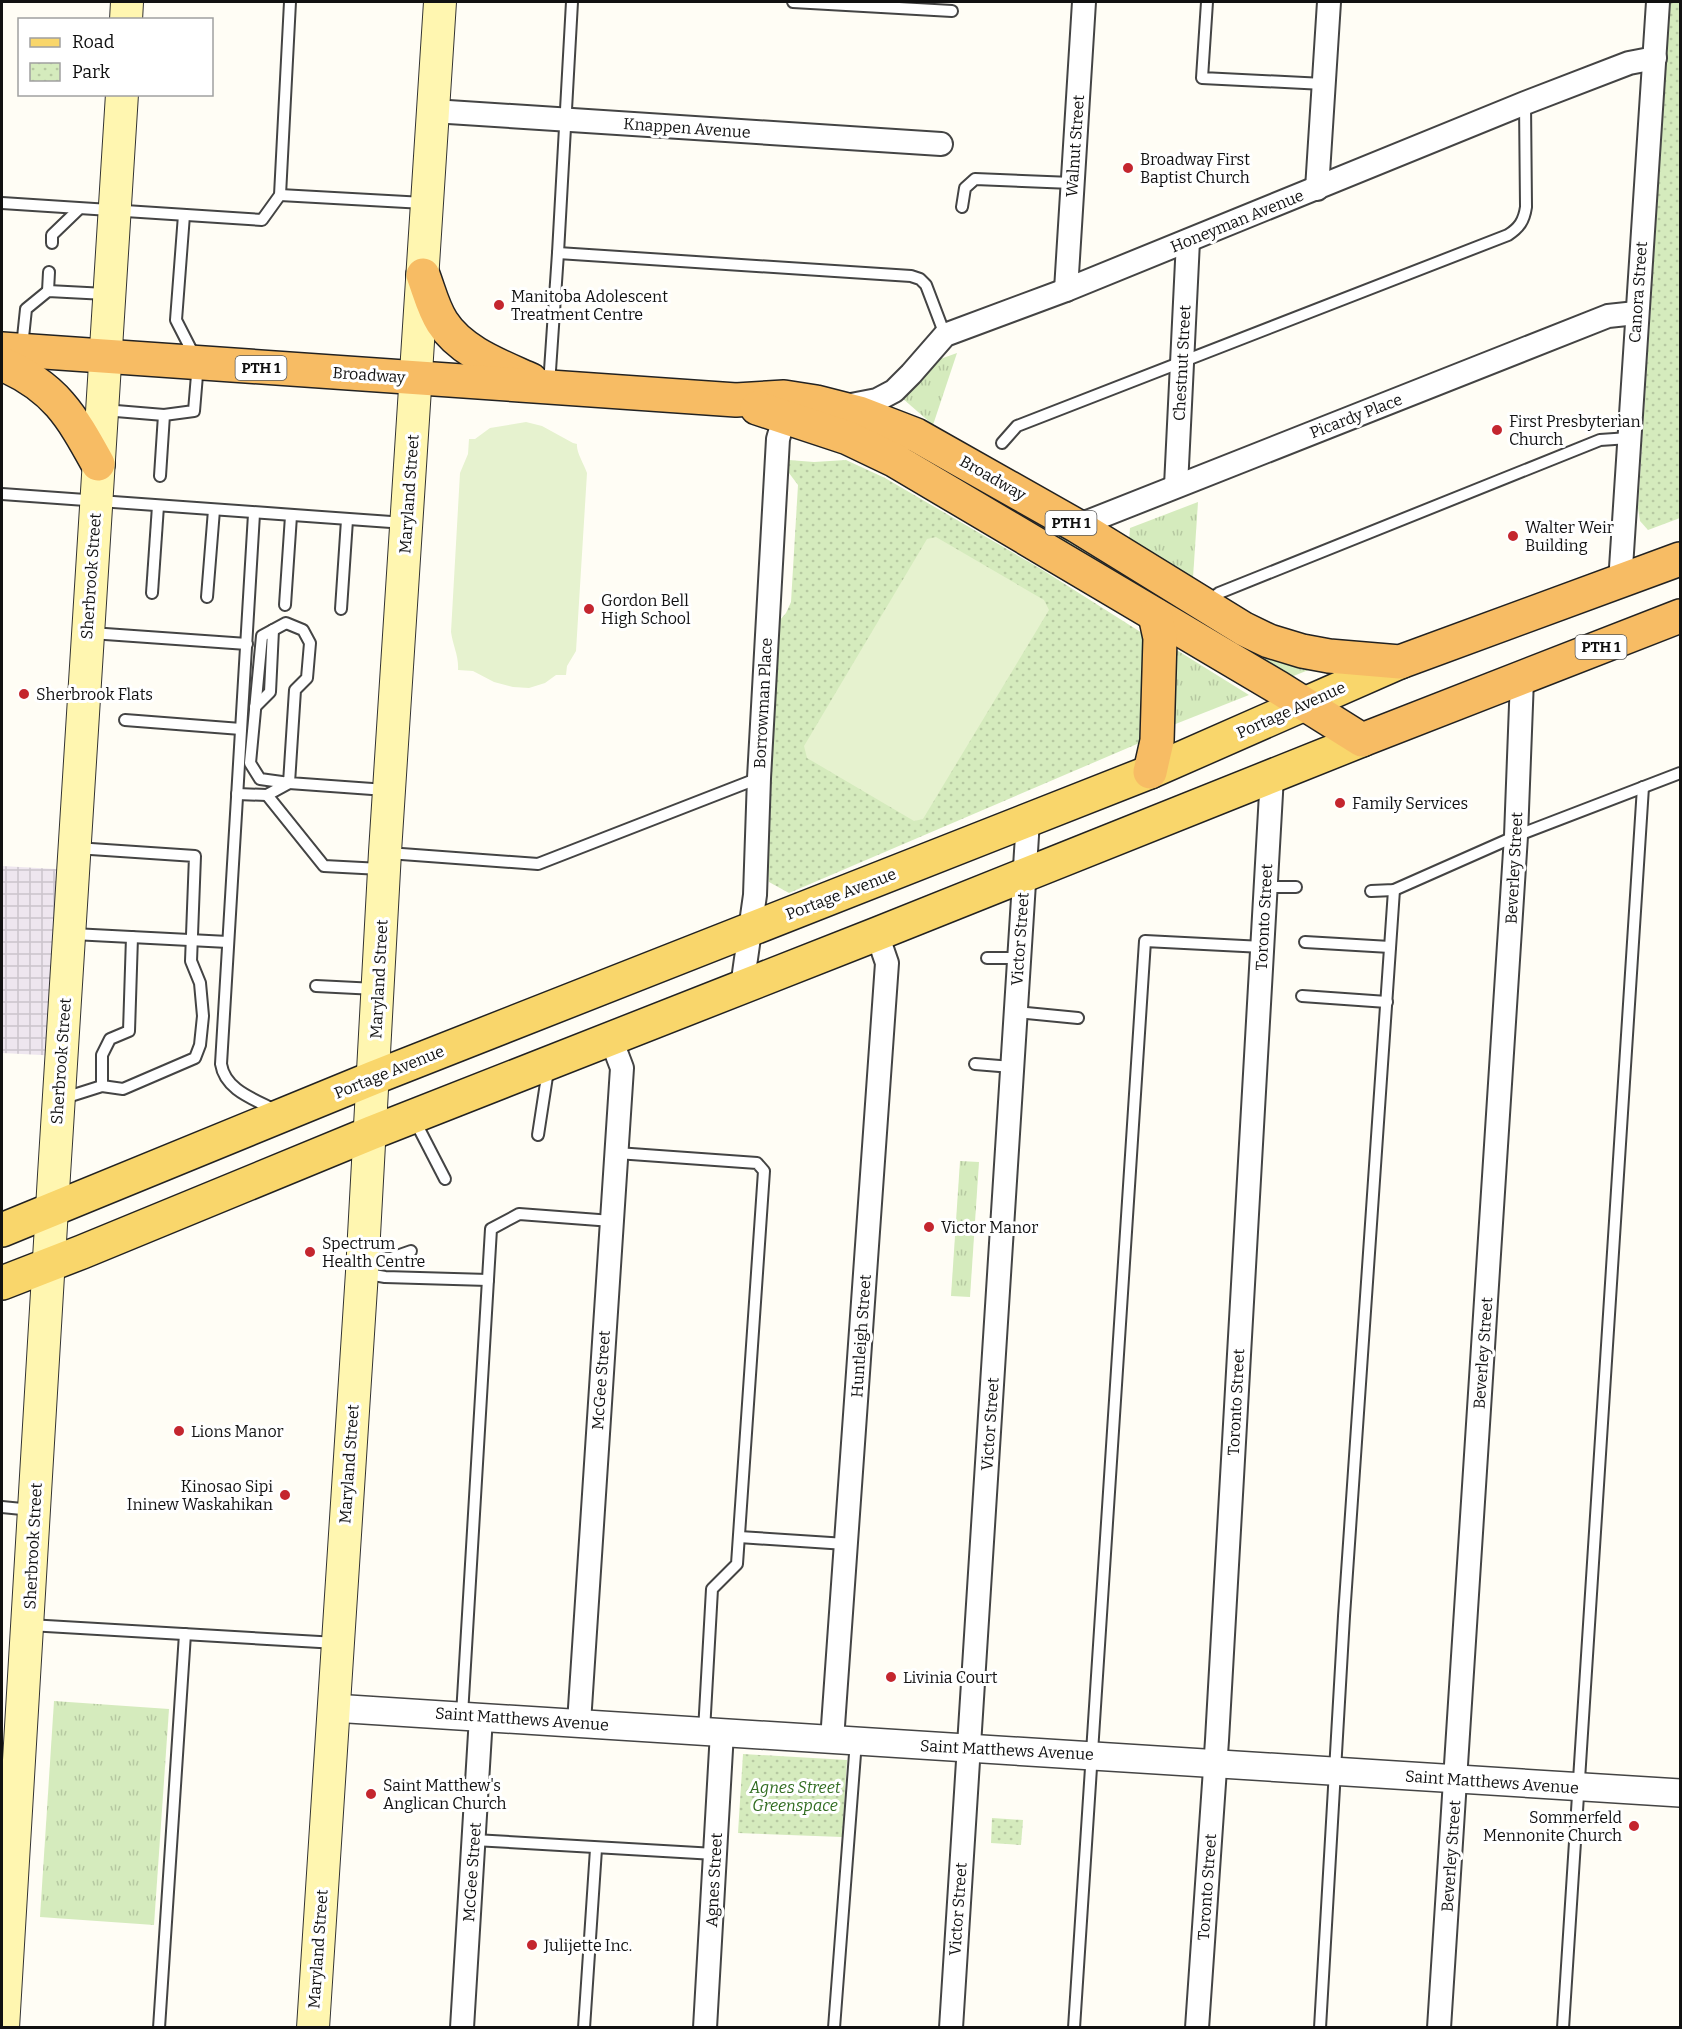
<svg xmlns="http://www.w3.org/2000/svg" width="1682" height="2029" font-family="Bitter,serif">
<style>
.industrial{fill:url(#industrial-grid)}
.grass{fill:url(#grass-tufts)}
.park{fill:url(#park-dots)}
.pitch{fill:#e6f2cf}
.lines{fill:none;stroke-linecap:round;stroke-linejoin:round}
.service-casing{stroke:#444;stroke-width:14}
.minor-casing{stroke:#444;stroke-width:26}
.tertiary-casing{stroke:#444;stroke-width:30}
.secondary-casing{stroke:#333;stroke-width:34}
.primary-casing{stroke:#222;stroke-width:36}
.trunk-casing{stroke:#222;stroke-width:36}
.service{stroke:#fff;stroke-width:10}
.minor{stroke:#fff;stroke-width:22}
.tertiary{stroke:#fff;stroke-width:27}
.secondary{stroke:#fff6b0;stroke-width:32}
.primary{stroke:#f9d66b;stroke-width:33}
.trunk{stroke:#f7bc64;stroke-width:33}
.poi-dot{fill:#c4262e;stroke:#fff;stroke-width:2}
.labels{text-anchor:middle;dominant-baseline:central;stroke-width:6;stroke-linejoin:round;paint-order:stroke}
.shield{fill:#fff;stroke:#585858;stroke-width:1.5}
.shield-label{font-size:15px;font-weight:bold;fill:#111}
.street-label{font-size:16px;fill:#111;stroke:#fff}
.poi-label{font-size:16px;fill:#111;stroke:#fff;text-anchor:start}
.park-label{font-size:16px;font-style:italic;fill:#2f6b1f;stroke:#fff}
</style>
<defs>
<pattern id="industrial-grid" width="8" height="8" patternUnits="userSpaceOnUse" patternTransform="scale(1.5)"><rect width="8" height="8" fill="#eee6ef"/><path d="M0 4h8M4 0v8" fill="none" stroke="#cbc4cc"/></pattern>
<pattern id="grass-tufts" width="24" height="20" patternUnits="userSpaceOnUse" patternTransform="scale(1.5)"><rect width="24" height="20" fill="#d5ebbd"/><path d="M3 7l-1-3M5 7V3M7 7l1-3M15 17l-1-3M17 17v-4M19 17l1-3" fill="none" stroke="#b6c8a1"/></pattern>
<pattern id="park-dots" width="8" height="8" patternUnits="userSpaceOnUse" patternTransform="scale(1.5)"><rect width="8" height="8" fill="#d5ebbd"/><path d="M2 2h.1M6 6h.1" fill="none" stroke="#b6c8a1" stroke-width="1.8" stroke-linecap="round"/></pattern>
</defs>
<rect width="100%" height="100%" fill="#fffdf5"/>
<path class="industrial" d="M2,866L73,870L61,1056L2,1053Z"/>
<g class="grass">
<path d="M957,353L933,425L894,391L929,363Z"/>
<path d="M862,426L905,443L1316,667L1286,679Z"/>
<path d="M1198,502L1193,578L1129,540L1130,528Z"/>
<path d="M1167,644L1249,695L1173,725Z"/>
<path d="M960,1161L979,1162L970,1297L951,1296Z"/>
<path d="M54,1701L169,1709L154,1925L40,1917Z"/>
</g>
<g class="park">
<path d="M1670,2H1680V518L1648,530L1640,521L1638,508Z"/>
<path d="M789,460L814,462L846,460L885,478L1041,569L1150,638L1144,741L789,893L769,882L761,760L780,620L786,613L791,602L798,485L789,473Z"/>
<path d="M743,1754L847,1760L842,1837L738,1833Z"/>
<path d="M992,1818L1023,1820L1021,1845L991,1843Z"/>
</g>
<g class="pitch">
<path d="M526,422L542,426L573,443L577,444C576,452 584,464 587,473L576,651L567,666L566,675H556L545,683L529,688L513,687L494,682L473,671L458,670C459,656 453,646 451,632L460,473L468,454L469,439H475L490,428Z"/>
<path d="M936,537L1044,600L1049,610L923,819L914,821L807,758L804,746L927,539Z"/>
</g>
<g class="lines">
<g class="service-casing">
<g id="service">
<path d="M793,2L952,11"/>
<path d="M1207,2L1202,78L1324,84"/>
<path d="M280,195L424,203"/>
<path d="M2,203L262,220L280,195L290,2"/>
<path d="M962,207L965,188L975,179L1072,183"/>
<path d="M52,243V235L79,209"/>
<path d="M558,253L911,276L920,279L926,285L945,335"/>
<path d="M48,291L49,272"/>
<path d="M22,347L26,309L48,291L106,294"/>
<path d="M549,385L558,253L572,2"/>
<path d="M104,410L164,415"/>
<path d="M1002,443L1017,426L1508,235C1519,228 1524,221 1526,207L1525,103"/>
<path d="M160,476L164,415L194,411L198,363L176,320L184,215"/>
<path d="M2,494L405,523"/>
<path d="M254,514L221,1064C225,1090 254,1099 275,1110"/>
<path d="M152,593L158,506"/>
<path d="M207,597L214,510"/>
<path d="M1208,601L1219,593L1600,440L1629,438"/>
<path d="M285,605L291,516"/>
<path d="M341,609L347,520"/>
<path d="M91,633L247,644"/>
<path d="M255,707L270,692L273,630"/>
<path d="M125,720L241,729"/>
<path d="M289,783L260,779L250,763L262,636L286,623L303,630L310,643L307,678L295,690L289,783L386,790"/>
<path d="M237,794L267,795L289,783"/>
<path d="M267,795L324,866L381,869"/>
<path d="M388,853L538,864L759,778"/>
<path d="M1266,887H1296"/>
<path d="M1371,891L1394,890L1516,836L1680,773"/>
<path d="M73,934L228,942"/>
<path d="M1305,942L1390,947"/>
<path d="M987,958H1019"/>
<path d="M316,986L376,989"/>
<path d="M1302,996L1387,1002"/>
<path d="M1016,1012L1078,1018"/>
<path d="M975,1064L1012,1067"/>
<path d="M102,1086V1055L110,1039L129,1031L132,937"/>
<path d="M61,1099L102,1086L123,1089L195,1058L200,1045L203,1016L200,983L191,961L195,856L76,848"/>
<path d="M414,1119L445,1179"/>
<path d="M538,1135L548,1070"/>
<path d="M617,1153L757,1163L764,1171L737,1564L712,1589L704,1731"/>
<path d="M367,1257L391,1258L411,1251"/>
<path d="M363,1273L385,1277L488,1280"/>
<path d="M2,1507L32,1510"/>
<path d="M739,1537L846,1544"/>
<path d="M29,1625L337,1643"/>
<path d="M462,1715L491,1229L519,1214L612,1221"/>
<path d="M474,1840L715,1854"/>
<path d="M159,2028L185,1634"/>
<path d="M584,2028L596,1849"/>
<path d="M834,2028L856,1741"/>
<path d="M1074,2028L1145,941L1263,947"/>
<path d="M1320,2028L1344,1616L1394,890"/>
<path d="M1563,2028L1643,787"/>
</g>
</g>
<g class="minor-casing">
<g id="minor">
<path d="M433,111L941,144"/>
<path d="M1317,189L1329,2"/>
<path d="M1066,290L1084,2"/>
<path d="M846,406L877,400L894,391L911,374L945,335L1066,290L1525,103L1629,63L1655,58"/>
<path d="M1176,486L1188,241"/>
<path d="M1077,526L1608,316L1636,313"/>
<path d="M1620,583L1658,2"/>
<path d="M742,987L755,895L759,778L778,439L784,418"/>
<path d="M579,1723L622,1068L611,1039"/>
<path d="M832,1740L887,963L877,934"/>
<path d="M462,2028L481,1717"/>
<path d="M705,2028L722,1732"/>
<path d="M951,2028L1028,820"/>
<path d="M1197,2028L1217,1740L1272,776"/>
<path d="M1439,2028L1516,836L1522,679"/>
</g>
</g>
<g class="tertiary-casing">
<path id="tertiary" d="M333,1708L1680,1793"/>
</g>
<g class="secondary-casing">
<g id="secondary">
<path d="M126,20L127,2"/>
<path d="M3,2028L54,1175L122,94"/>
<path d="M313,2028L362,1272L385,852L440,2"/>
</g>
</g>
<g class="primary-casing">
<g id="primary">
<path d="M2,1230L373,1078L1150,772L1400,662"/>
<path d="M2,1283L82,1252L371,1133L877,934L1362,740"/>
</g>
</g>
<g class="trunk-casing">
<g id="trunk">
<path d="M423,275C429,291 433,308 442,322C461,352 500,366 531,380"/>
<path d="M2,349L736,400L784,397L816,402L859,413L916,435L1077,526L1244,629L1269,641L1302,651L1329,656L1400,662L1680,559"/>
<path d="M2,364C55,387 71,415 98,464"/>
<path d="M757,408L848,438L894,460L1279,688L1362,740L1680,616"/>
<path d="M1150,772L1157,741L1160,638L1155,615"/>
</g>
</g>
<use href="#service" class="service"/>
<use href="#minor" class="minor"/>
<use href="#tertiary" class="tertiary"/>
<use href="#secondary" class="secondary"/>
<use href="#primary" class="primary"/>
<use href="#trunk" class="trunk"/>
</g>
<g class="poi-dot">
<circle cx="1128" cy="168" r="6"/>
<circle cx="499" cy="305" r="6"/>
<circle cx="1497" cy="430" r="6"/>
<circle cx="1513" cy="536" r="6"/>
<circle cx="589" cy="609" r="6"/>
<circle cx="24" cy="694" r="6"/>
<circle cx="1340" cy="803" r="6"/>
<circle cx="929" cy="1227" r="6"/>
<circle cx="310" cy="1252" r="6"/>
<circle cx="179" cy="1431" r="6"/>
<circle cx="285" cy="1495" r="6"/>
<circle cx="891" cy="1677" r="6"/>
<circle cx="371" cy="1794" r="6"/>
<circle cx="1634" cy="1826" r="6"/>
<circle cx="532" cy="1945" r="6"/>
</g>
<g class="labels">
<g class="shield">
<rect x="235.5" y="356" width="51" height="24" rx="4.5"/>
<rect x="1045.5" y="511" width="51" height="24" rx="4.5"/>
<rect x="1575.5" y="635" width="51" height="24" rx="4.5"/>
</g>
<g class="shield-label">
<text x="261" y="368">PTH 1</text>
<text x="1071" y="523">PTH 1</text>
<text x="1601" y="647">PTH 1</text>
</g>
<g class="street-label">
<text transform="translate(687 128) rotate(4)">Knappen Avenue</text>
<text transform="translate(1075 146) rotate(-86)">Walnut Street</text>
<text transform="translate(1237 221) rotate(-22)">Honeyman Avenue</text>
<text transform="translate(1638 292) rotate(-86)">Canora Street</text>
<text transform="translate(1182 363) rotate(-87)">Chestnut Street</text>
<text transform="translate(369 375) rotate(4)">Broadway</text>
<text transform="translate(1356 416) rotate(-21)">Picardy Place</text>
<text transform="translate(993 478) rotate(30)">Broadway</text>
<text transform="translate(409 494) rotate(-86)">Maryland Street</text>
<text transform="translate(91 576) rotate(-86)">Sherbrook Street</text>
<text transform="translate(763 703) rotate(-87)">Borrowman Place</text>
<text transform="translate(1291 710) rotate(-24)">Portage Avenue</text>
<text transform="translate(1514 868) rotate(-87)">Beverley Street</text>
<text transform="translate(841 894) rotate(-21)">Portage Avenue</text>
<text transform="translate(1264 917) rotate(-87)">Toronto Street</text>
<text transform="translate(1020 939) rotate(-86)">Victor Street</text>
<text transform="translate(379 979) rotate(-87)">Maryland Street</text>
<text transform="translate(61 1061) rotate(-86)">Sherbrook Street</text>
<text transform="translate(389 1072) rotate(-22)">Portage Avenue</text>
<text transform="translate(861 1336) rotate(-86)">Huntleigh Street</text>
<text transform="translate(1483 1353) rotate(-86)">Beverley Street</text>
<text transform="translate(601 1380) rotate(-86)">McGee Street</text>
<text transform="translate(1236 1402) rotate(-87)">Toronto Street</text>
<text transform="translate(990 1424) rotate(-86)">Victor Street</text>
<text transform="translate(349 1464) rotate(-86)">Maryland Street</text>
<text transform="translate(33 1546) rotate(-87)">Sherbrook Street</text>
<text transform="translate(522 1719) rotate(4)">Saint Matthews Avenue</text>
<text transform="translate(1007 1750) rotate(3)">Saint Matthews Avenue</text>
<text transform="translate(1492 1782) rotate(4)">Saint Matthews Avenue</text>
<text transform="translate(1451 1856) rotate(-86)">Beverley Street</text>
<text transform="translate(472 1872) rotate(-86)">McGee Street</text>
<text transform="translate(714 1880) rotate(-87)">Agnes Street</text>
<text transform="translate(1207 1887) rotate(-86)">Toronto Street</text>
<text transform="translate(958 1909) rotate(-86)">Victor Street</text>
<text transform="translate(318 1949) rotate(-86)">Maryland Street</text>
</g>
<g class="poi-label">
<text x="1140" y="159">Broadway First<tspan x="1140" dy="18">Baptist Church</tspan></text>
<text x="511" y="296">Manitoba Adolescent<tspan x="511" dy="18">Treatment Centre</tspan></text>
<text x="1509" y="421">First Presbyterian<tspan x="1509" dy="18">Church</tspan></text>
<text x="1525" y="527">Walter Weir<tspan x="1525" dy="18">Building</tspan></text>
<text x="601" y="600">Gordon Bell<tspan x="601" dy="18">High School</tspan></text>
<text x="36" y="694">Sherbrook Flats</text>
<text x="1352" y="803">Family Services</text>
<text x="941" y="1227">Victor Manor</text>
<text x="322" y="1243">Spectrum<tspan x="322" dy="18">Health Centre</tspan></text>
<text x="191" y="1431">Lions Manor</text>
<text x="273" y="1486" text-anchor="end">Kinosao Sipi<tspan x="273" dy="18">Ininew Waskahikan</tspan></text>
<text x="903" y="1677">Livinia Court</text>
<text x="383" y="1785">Saint Matthew's<tspan x="383" dy="18">Anglican Church</tspan></text>
<text x="1622" y="1817" text-anchor="end">Sommerfeld<tspan x="1622" dy="18">Mennonite Church</tspan></text>
<text x="544" y="1945">Julijette Inc.</text>
</g>
<g class="park-label">
<text x="795" y="1787">Agnes Street<tspan x="795" dy="18">Greenspace</tspan></text>
</g>
</g>
<rect width="1682" height="2029" fill="none" stroke="#111111" stroke-width="6"/>
<rect x="18" y="18" width="195" height="78" fill="#ffffff" stroke="#a0a0a0" stroke-width="1.5"/>
<rect x="30" y="38" width="30" height="9" fill="#f9d66b" stroke="#a0a0a0" stroke-width="1.5"/>
<text x="72" y="48" font-size="18" fill="#111111">Road</text>
<rect x="30" y="63" width="30" height="18" fill="url(#park-dots)" stroke="#a0a0a0" stroke-width="1.5"/>
<text x="72" y="78" font-size="18" fill="#111111">Park</text>
</svg>
